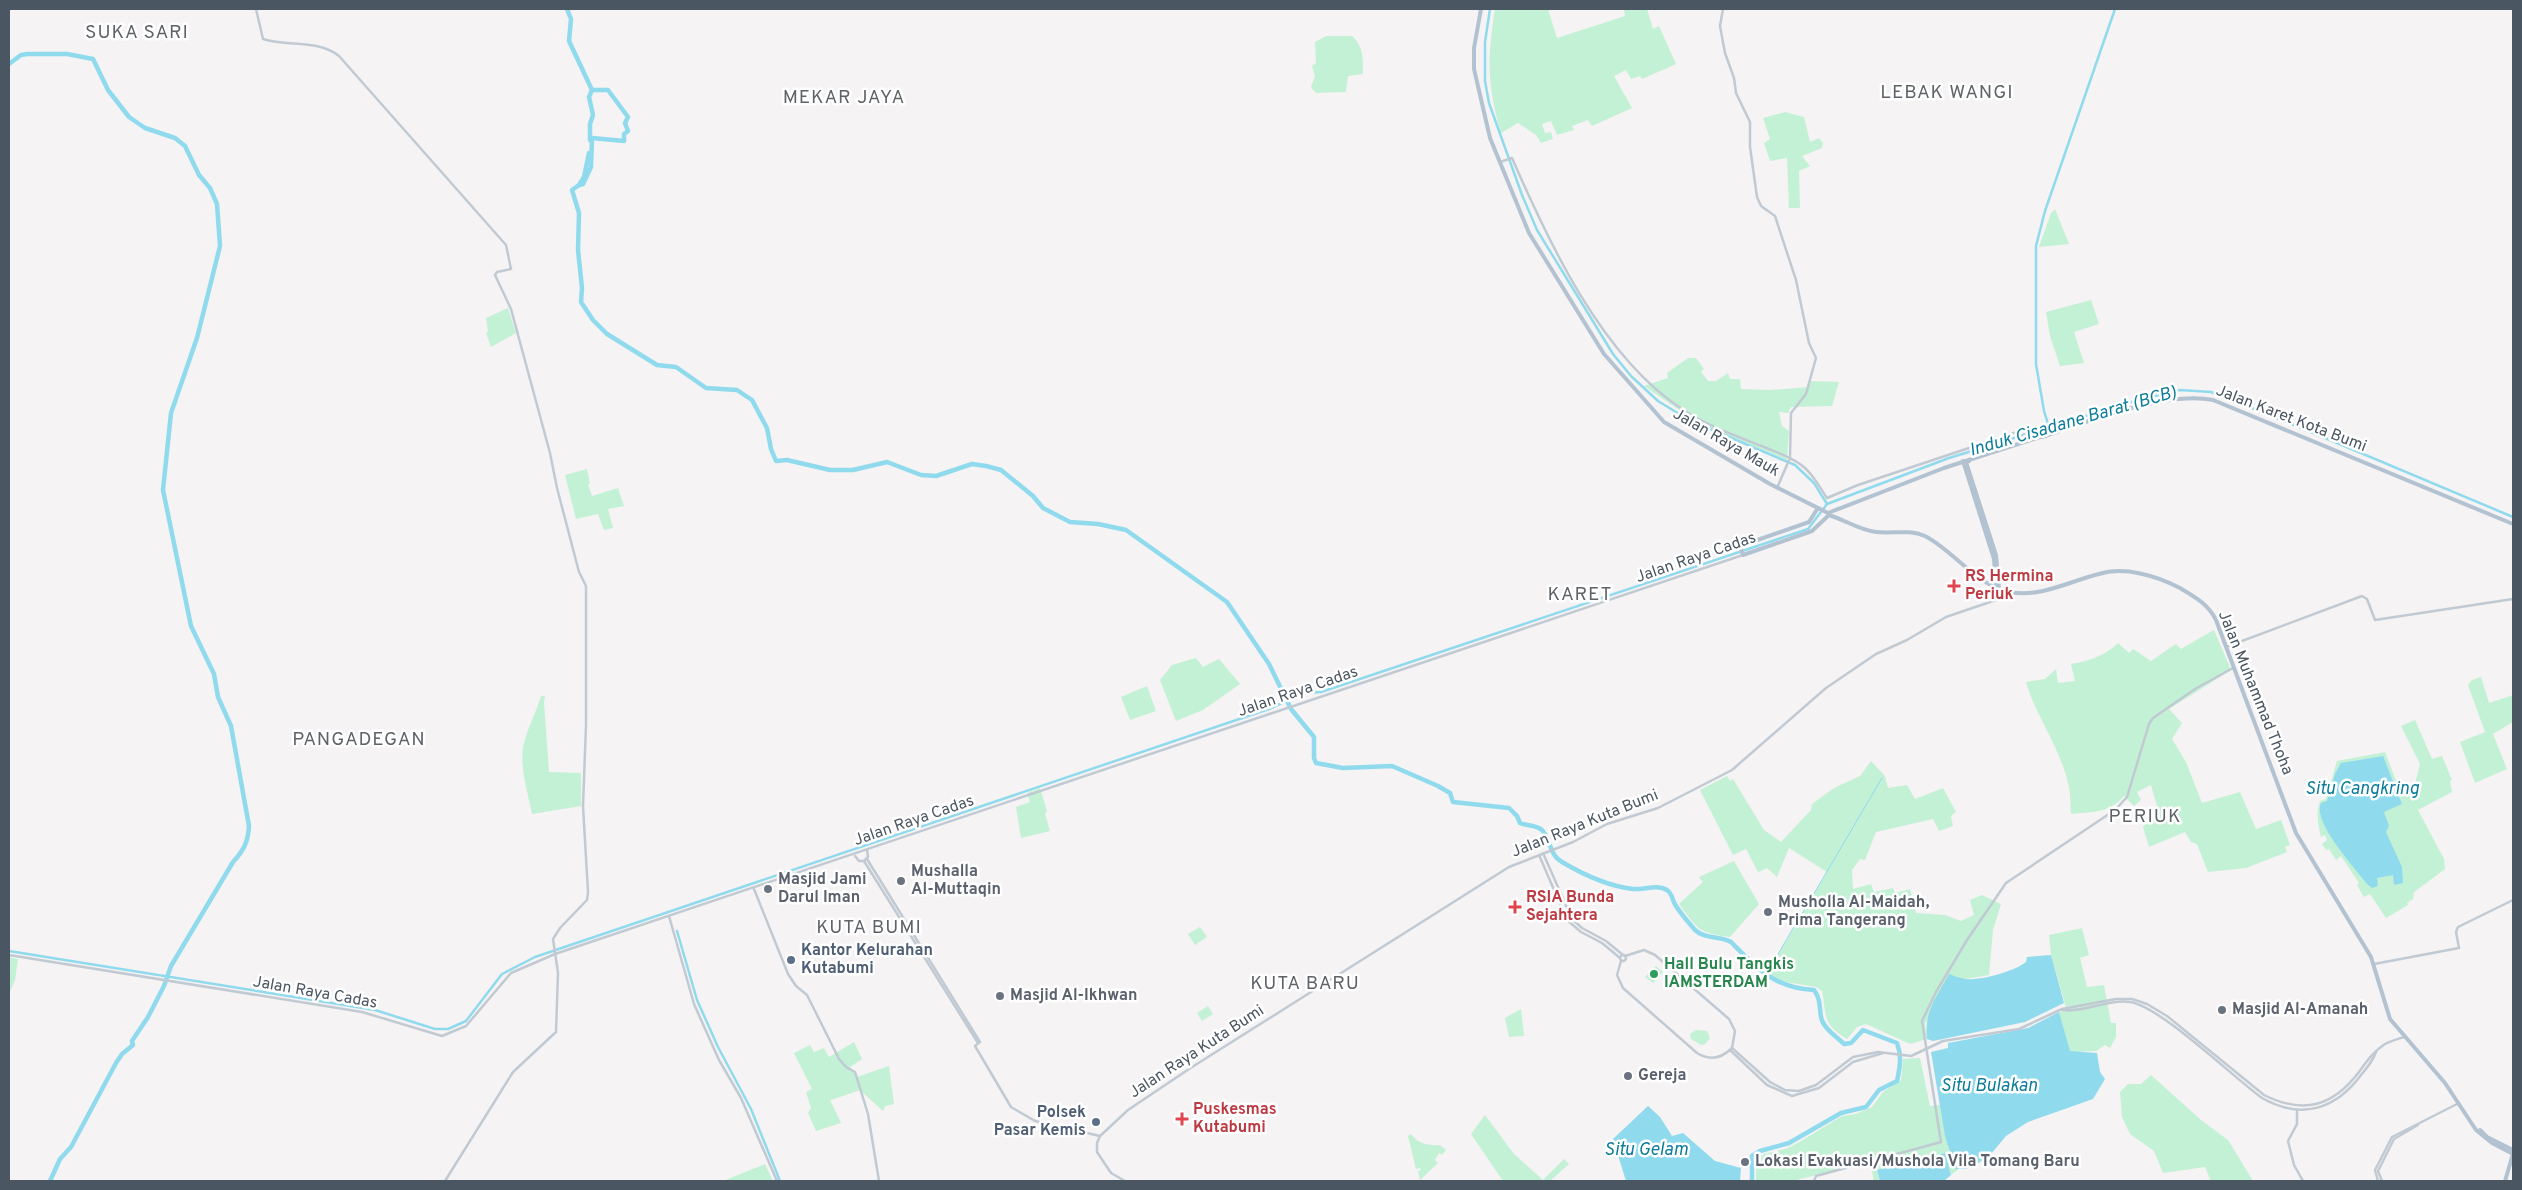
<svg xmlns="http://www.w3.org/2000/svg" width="2522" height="1190" font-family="Overpass,sans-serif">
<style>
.green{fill:#c3f1d5}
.water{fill:#90daee}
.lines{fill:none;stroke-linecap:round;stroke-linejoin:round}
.stream{stroke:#90daee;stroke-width:1}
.canal{stroke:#90daee;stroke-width:2.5}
.river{stroke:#90daee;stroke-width:4.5}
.minor{stroke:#c1cad2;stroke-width:2.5}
.major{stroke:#b3c2d1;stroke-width:4}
.health-dot{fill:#e0444e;stroke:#fff;stroke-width:2}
.worship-dot{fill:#6b7280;stroke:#fff;stroke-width:2}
.service-dot{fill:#5c6f8a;stroke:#fff;stroke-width:2}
.leisure-dot{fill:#2e9e5b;stroke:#fff;stroke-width:2}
.labels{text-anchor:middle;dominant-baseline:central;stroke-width:5;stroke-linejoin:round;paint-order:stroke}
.street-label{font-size:16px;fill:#4a5661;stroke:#fff}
.health-label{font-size:16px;font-weight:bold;fill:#be3a42;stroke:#fff;text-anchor:start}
.worship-label{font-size:16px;font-weight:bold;fill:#5b616d;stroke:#fff;text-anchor:start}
.service-label{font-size:16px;font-weight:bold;fill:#4e5e75;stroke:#fff;text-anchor:start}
.leisure-label{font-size:16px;font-weight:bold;fill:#27864d;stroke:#fff;text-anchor:start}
.water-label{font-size:18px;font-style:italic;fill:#0c7c9b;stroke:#fff}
.quarter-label{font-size:19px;letter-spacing:1px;fill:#5f6368;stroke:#fff}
</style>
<rect width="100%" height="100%" fill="#f5f3f3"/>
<g class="green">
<path d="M1495,9H1548L1557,38L1625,16L1624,9H1647L1653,29L1659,26L1676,64L1642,79L1640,76L1631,79L1626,70L1614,76L1632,108L1592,126L1588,120L1572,126L1574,130L1557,135L1551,121L1542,124L1545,133L1551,132L1553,139L1541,143L1536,135L1518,123L1501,133C1487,85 1487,58 1495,9Z"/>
<path d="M1326,36H1352C1364,47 1363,59 1363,74L1348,76L1346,92L1316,93L1311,87L1315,76L1312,66L1316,63L1315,42Z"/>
<path d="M1785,112L1804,117L1810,142L1819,138L1823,143L1822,148L1802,156L1810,166L1799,171L1800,208H1789L1787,158L1770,161L1764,143L1770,139L1763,118Z"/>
<path d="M2055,209L2069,244L2039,247L2051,213Z"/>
<path d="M2091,300L2099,324L2074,332L2084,363L2060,366L2050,336L2046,312Z"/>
<path d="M508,308L516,333L491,347L486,333L488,332L486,318Z"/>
<path d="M1688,358H1696L1704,369L1701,372L1708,381H1716L1728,373L1730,379H1740L1741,389L1770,390L1809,387L1810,381L1839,382L1832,406L1791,407L1788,413L1779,412L1782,426L1789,431L1787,460L1700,424L1644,386L1668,378L1667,373Z"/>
<path d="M587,469L590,484H588L592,496L618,488L624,506L608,509L613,528L604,530L598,514L576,519L565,475Z"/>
<path d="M2214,630L2231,670L2169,709L2182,723L2172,739L2186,762L2202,803L2240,792L2256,829L2281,820L2290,845L2285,847L2287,852L2246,868L2208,872L2197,844L2191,842L2185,832L2149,847L2143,827L2148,818L2159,813L2151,785L2137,792L2141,800L2134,806L2124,796C2110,813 2092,812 2071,814C2070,804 2071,793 2068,783C2060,747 2036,717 2026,682L2045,679L2056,669L2058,683L2075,681L2071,664C2089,661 2105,656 2118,643L2129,653L2133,649L2151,661L2176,644L2181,649Z"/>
<path d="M1196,658L1203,667L1219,659L1240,684L1203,710L1176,721L1160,680L1172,665Z"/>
<path d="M2481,677L2489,703L2513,695V722L2493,734L2507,769L2475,783L2460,742L2485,732L2468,685L2472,680Z"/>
<path d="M1147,686L1156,711L1130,720L1121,697Z"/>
<path d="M541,696H545L544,702L549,772L581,773V806L532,814C528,793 520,769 523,748C526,731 536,713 541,696Z"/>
<path d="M2415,720L2432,759L2442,756L2452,780L2450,781L2452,792L2418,810L2444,859L2445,869L2414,892L2413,899L2407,903L2408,905L2386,918L2370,894L2364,897L2357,885L2359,883L2341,856L2336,860L2329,849L2326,850L2322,844L2327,840L2325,835L2321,837C2318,825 2316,814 2320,801L2326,799L2337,761L2385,752L2400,791L2415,784L2420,764L2401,726Z"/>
<path d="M1871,761L1885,776L1888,788L1907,785L1915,799L1943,788L1956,812L1951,816L1953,826L1939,831L1933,819L1876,832L1865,860L1860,859L1852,870L1853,889L1871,884L1874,892L1893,888L1895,893L1910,889L1916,913L1945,915L1961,921L1974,915L1970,900L1982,895L2001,904L1993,930L1989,975L1966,979L1925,1023L1927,1039L1910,1044L1866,1024L1857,1027L1847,1039C1822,1024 1827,1017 1822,991L1816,987L1786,982L1766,975L1827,872L1789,848L1777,877L1767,868L1758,872L1746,849L1733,855L1700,790L1727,776L1730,781L1733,779L1764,830L1781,842L1811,810L1812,804L1834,788L1860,776Z"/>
<path d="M1040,788L1047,811L1045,814L1050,831L1021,838L1016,807L1030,802L1027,793Z"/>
<path d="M1734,861L1759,904L1730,937C1698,933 1698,929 1679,904L1703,882L1699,877Z"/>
<path d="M1200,927L1207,937L1195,945L1188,934Z"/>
<path d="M2082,928L2089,955L2080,958L2087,987L2104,985L2111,1023H2116V1037L2110,1048L2105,1045L2096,1051L2072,1052L2069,1050L2059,1012L2067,1011L2051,955L2049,935Z"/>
<path d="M9,957L18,959L15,980L9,994Z"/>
<path d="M1656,966L1663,972L1653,983L1645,977Z"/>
<path d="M1208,1006L1213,1014L1202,1021L1197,1013Z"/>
<path d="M1521,1009L1524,1036L1509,1037L1505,1018Z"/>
<path d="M1696,1030L1707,1031L1710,1038L1705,1044L1701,1045L1691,1039L1690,1034Z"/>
<path d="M854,1042L862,1059L850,1067L857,1077L889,1066L894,1104L885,1106L883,1111L860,1090L834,1099L830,1100L841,1123L816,1131L808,1113L811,1108L806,1092L812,1089L794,1053L810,1045L814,1052L824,1048L829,1057Z"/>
<path d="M1920,1058L1930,1106L1940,1105L1952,1164L1958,1170L1951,1175L1945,1153L1877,1170L1880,1181H1874L1870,1162L1792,1181H1756V1160L1764,1154L1788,1148L1801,1141L1842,1116L1856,1114L1872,1107L1883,1092L1901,1080L1903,1059Z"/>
<path d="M2151,1075L2201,1120L2228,1140L2253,1181H2211L2205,1167L2163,1173L2154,1151L2130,1134L2122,1117L2120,1092L2128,1084H2141Z"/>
<path d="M1485,1115L1514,1154L1543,1180L1564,1159L1569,1164L1550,1181H1503L1471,1134Z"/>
<path d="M1411,1134C1417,1143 1428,1146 1440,1145L1446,1150L1442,1155L1439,1153L1435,1160L1438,1163L1420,1180L1418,1171L1421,1170L1420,1168L1416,1169L1408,1136Z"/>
<path d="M765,1164L773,1181H723Z"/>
</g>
<g class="water">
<path d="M2383,756L2402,804L2384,812L2389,826L2386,832L2402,867L2403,883L2394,885L2393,875L2377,878L2378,886L2372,888L2367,884C2355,868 2312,822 2321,803L2327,801L2335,774L2341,763Z"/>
<path d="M2051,955L2064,1003L2025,1022L1933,1041L1927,1039C1924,1011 1936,998 1949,974C1954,976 1960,978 1965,979C1980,981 2015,971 2026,962L2027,957Z"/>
<path d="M2059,1012L2070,1051L2097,1053L2100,1072L2105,1079L2093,1099L2028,1122L2006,1136L1991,1154L1977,1164L1966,1169H1955L1945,1136L1931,1052L1948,1048V1043L2028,1028Z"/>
<path d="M1648,1106L1660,1117L1672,1136L1683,1133L1715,1161L1741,1168L1740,1181H1626L1613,1139Z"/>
<path d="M1945,1153L1951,1175L1944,1181H1880L1877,1170Z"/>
</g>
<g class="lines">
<g class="stream">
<path d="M1802,914L1882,778"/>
<path d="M1766,975L1799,918"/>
</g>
<g class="canal">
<path d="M1490,9L1485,42V81L1489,103L1522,195L1537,230L1613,354L1631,376L1658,401L1689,420L1795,465L1814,483L1827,504"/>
<path d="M2049,427L2044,411L2036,364V246L2045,211L2115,9"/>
<path d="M1827,504L1949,458L2138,400L2180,390L2211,392L2299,427L2513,517"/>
<path d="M677,931L697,1000L718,1047L751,1109L780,1181"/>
<path d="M9,951L375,1010L435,1029H448L466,1021L502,974L535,957L1269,709L1303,693L1321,692L1808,529L1827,504"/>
</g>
<g class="river">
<path d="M567,9L571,19L569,41L592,90H608L628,117L625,123L628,131L624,134V141L592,138L591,167L583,184L579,185L572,190L579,213L578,250L582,288L581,302L593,320L607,334L657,365L676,367L706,388L737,390L752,400L767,428L771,449L776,461L787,460L830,470H853L887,462L921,475L936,476L972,464L986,466L1001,470L1033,496L1043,508L1070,522L1098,524L1126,530L1227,602L1269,664L1291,709L1314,737V758L1316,763L1343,768L1392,766L1438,786L1450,793L1453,802L1509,808L1517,816L1520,823C1527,826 1536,825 1542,830C1551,839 1549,855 1562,862C1584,875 1607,886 1633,889C1644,890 1657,884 1667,890C1673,894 1672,901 1676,906C1681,914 1689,923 1695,930C1706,940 1719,935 1731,942C1757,968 1774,988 1814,990C1821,1000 1819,1006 1821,1017C1823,1028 1836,1036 1844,1044L1851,1043L1863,1030L1897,1043C1902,1056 1900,1067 1897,1081L1879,1090L1866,1107L1841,1113L1789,1143L1760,1151L1752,1156V1181"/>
<path d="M9,64L21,55L27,54H67L93,59L108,90L129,117L145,128L175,138L185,146L199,175L210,188L217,204L220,246L197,338L171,413L163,490L191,626L214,674L218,697L231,726L249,826C248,842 244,850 233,862L171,966L164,986L148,1017L132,1041L133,1045L122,1054L116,1063L71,1147L60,1159L50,1181"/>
<path d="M590,140V124L593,115L589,97L592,90"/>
<path d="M579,185L584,177L589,153"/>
</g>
<g class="minor">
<path d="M256,9L263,39C288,47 318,39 339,56L506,245L511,269L497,272L495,275L511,309L550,453L557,488L579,572L586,586V725L583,806L588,892L587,900L560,928L553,939L558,973L556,1032L513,1072L445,1181"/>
<path d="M1723,9L1720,26L1725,53L1734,78L1736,93L1750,122V147L1757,197L1761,206L1775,216L1796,280L1809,343L1816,358L1806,394L1791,413L1790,458L1777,488"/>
<path d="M1500,162L1512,158C1549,243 1602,357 1682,409C1707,426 1736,436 1764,447C1778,453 1794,458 1805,468C1814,476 1820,488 1827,498L1858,485L2023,430L2027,440"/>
<path d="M2226,647L2362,596L2367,599L2375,620L2513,599"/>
<path d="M1543,853L1572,919L1582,928L1606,941L1623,955"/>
<path d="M1539,855L1567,920L1581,932L1602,943L1620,958"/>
<path d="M855,856L859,861H864L868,857L867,850"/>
<path d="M867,859L980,1042L975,1046L1011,1107L1035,1121L1100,1136"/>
<path d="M864,861L978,1043"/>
<path d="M754,889L788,974L796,986L807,995L839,1059L846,1067L855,1072L868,1114L879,1181"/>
<path d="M669,916L694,1004L719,1060L741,1098L777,1181"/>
<circle cx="1623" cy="958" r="3"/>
<path d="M9,955L362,1012L442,1036L466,1026L511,973L555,954L1743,555"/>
<path d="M1621,961L1617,975L1623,988L1697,1053C1710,1061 1722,1058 1732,1048L1735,1031L1729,1019L1655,955L1644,950L1625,956"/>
<path d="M2374,964L2459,948L2456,932L2458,927L2513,900"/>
<path d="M2062,1010C2084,1013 2107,999 2130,1002C2160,1006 2234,1078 2262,1098C2301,1120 2335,1110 2361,1075C2367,1068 2373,1061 2376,1052"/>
<path d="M1732,1048L1770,1082L1785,1090L1799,1091L1816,1085L1853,1057L1878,1052L1911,1056L1943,1041L2019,1029L2062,1009L2116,999H2132L2147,1004L2167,1016L2264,1095C2304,1115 2333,1106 2359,1072C2367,1061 2374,1051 2385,1044C2391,1041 2398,1039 2404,1037"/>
<path d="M1730,1050L1767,1085L1792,1096L1819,1088L1853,1062L1883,1053"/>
<path d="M2297,1111V1124L2288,1141L2294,1165L2303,1181"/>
<path d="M1125,1181L1111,1173L1097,1152V1143L1100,1136L1128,1110L1189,1069L1509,867L1573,842L1607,824L1658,808L1732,770L1826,688L1876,654L1907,640L1946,617L1996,600L2003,591"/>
<path d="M1814,1181L1816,1176L1941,1142L1922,1021L1936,992L1967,940L2006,883L2115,810L2127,797L2149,724L2153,718L2195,689L2233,668"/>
<path d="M2378,1181L2375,1170L2392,1137L2459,1103"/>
<path d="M2382,1181L2378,1171L2394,1139L2418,1125"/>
</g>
<g class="major">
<path d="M1481,9L1474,48V69L1490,138L1529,233L1604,354L1664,422L1770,484L1828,513L1944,468L2043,436"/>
<path d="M2042,437C2090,421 2164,391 2213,400L2513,524"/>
<path d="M1963,461L1994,559L1996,587"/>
<path d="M1969,461L1966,462L1996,555L1999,589"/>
<path d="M1818,508L1809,522L1740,546L1743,555L1812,531L1829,515C1845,520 1859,530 1876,532C1892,534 1909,529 1925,536C1954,551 1977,586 2010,592C2040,598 2070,581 2099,574C2124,566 2157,576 2180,588C2195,597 2208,604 2216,620L2296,833L2371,957L2390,1019L2445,1083L2476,1130L2492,1143L2513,1154"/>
<path d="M2480,1130L2487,1137L2513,1150"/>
<path d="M2505,1181L2513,1154"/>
</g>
</g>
<g class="health-dot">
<path d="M1951.5 578.5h5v5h5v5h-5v5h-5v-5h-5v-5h5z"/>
<path d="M1512.5 899.5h5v5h5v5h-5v5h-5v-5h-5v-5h5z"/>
<path d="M1179.5 1111.5h5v5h5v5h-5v5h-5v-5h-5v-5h5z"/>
</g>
<g class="worship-dot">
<circle cx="901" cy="881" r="5"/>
<circle cx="768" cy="889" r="5"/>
<circle cx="1768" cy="912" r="5"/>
<circle cx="1000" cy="996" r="5"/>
<circle cx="2222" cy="1010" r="5"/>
<circle cx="1628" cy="1076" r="5"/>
<circle cx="1745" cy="1162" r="5"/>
</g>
<g class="service-dot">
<circle cx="791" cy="960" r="5"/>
<circle cx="1096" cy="1122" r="5"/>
</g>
<circle class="leisure-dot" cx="1654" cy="974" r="5"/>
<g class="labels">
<g class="street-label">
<text transform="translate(2291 419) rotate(21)">Jalan Karet Kota Bumi</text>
<text transform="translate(1726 443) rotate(30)">Jalan Raya Mauk</text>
<text transform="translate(1696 558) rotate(-19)">Jalan Raya Cadas</text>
<text transform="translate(1298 692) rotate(-19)">Jalan Raya Cadas</text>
<text transform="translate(2255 693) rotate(68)">Jalan Muhammad Thoha</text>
<text transform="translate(914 821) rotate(-19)">Jalan Raya Cadas</text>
<text transform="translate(1585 824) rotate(-22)">Jalan Raya Kuta Bumi</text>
<text transform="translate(315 993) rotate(10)">Jalan Raya Cadas</text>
<text transform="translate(1197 1052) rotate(-33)">Jalan Raya Kuta Bumi</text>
</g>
<g class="health-label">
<text x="1965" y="577">RS Hermina<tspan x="1965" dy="18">Periuk</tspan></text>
<text x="1526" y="898">RSIA Bunda<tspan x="1526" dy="18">Sejahtera</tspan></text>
<text x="1193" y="1110">Puskesmas<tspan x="1193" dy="18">Kutabumi</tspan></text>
</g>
<g class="worship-label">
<text x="911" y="872">Mushalla<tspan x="911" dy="18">Al-Muttaqin</tspan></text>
<text x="778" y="880">Masjid Jami<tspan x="778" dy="18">Darul Iman</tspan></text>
<text x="1778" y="903">Musholla Al-Maidah,<tspan x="1778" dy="18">Prima Tangerang</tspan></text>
<text x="1010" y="996">Masjid Al-Ikhwan</text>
<text x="2232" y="1010">Masjid Al-Amanah</text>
<text x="1638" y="1076">Gereja</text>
<text x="1755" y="1162">Lokasi Evakuasi/Mushola Vila Tomang Baru</text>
</g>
<g class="service-label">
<text x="801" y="951">Kantor Kelurahan<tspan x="801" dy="18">Kutabumi</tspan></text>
<text x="1086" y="1113" text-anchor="end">Polsek<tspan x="1086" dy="18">Pasar Kemis</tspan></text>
</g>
<g class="leisure-label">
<text x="1664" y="965">Hall Bulu Tangkis<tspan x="1664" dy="18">IAMSTERDAM</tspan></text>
</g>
<g class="water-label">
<text transform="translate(2073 422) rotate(-16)">Induk Cisadane Barat (BCB)</text>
<text x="2362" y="789">Situ Cangkring</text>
<text x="1989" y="1086">Situ Bulakan</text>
<text x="1646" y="1150">Situ Gelam</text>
</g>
<g class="quarter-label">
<text x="137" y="33">SUKA SARI</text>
<text x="1947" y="93">LEBAK WANGI</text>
<text x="844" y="98">MEKAR JAYA</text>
<text x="1580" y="595">KARET</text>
<text x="359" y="740">PANGADEGAN</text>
<text x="2145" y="817">PERIUK</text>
<text x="869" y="928">KUTA BUMI</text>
<text x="1305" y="984">KUTA BARU</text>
</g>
</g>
<rect width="2522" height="1190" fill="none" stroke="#4a5661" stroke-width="20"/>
</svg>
